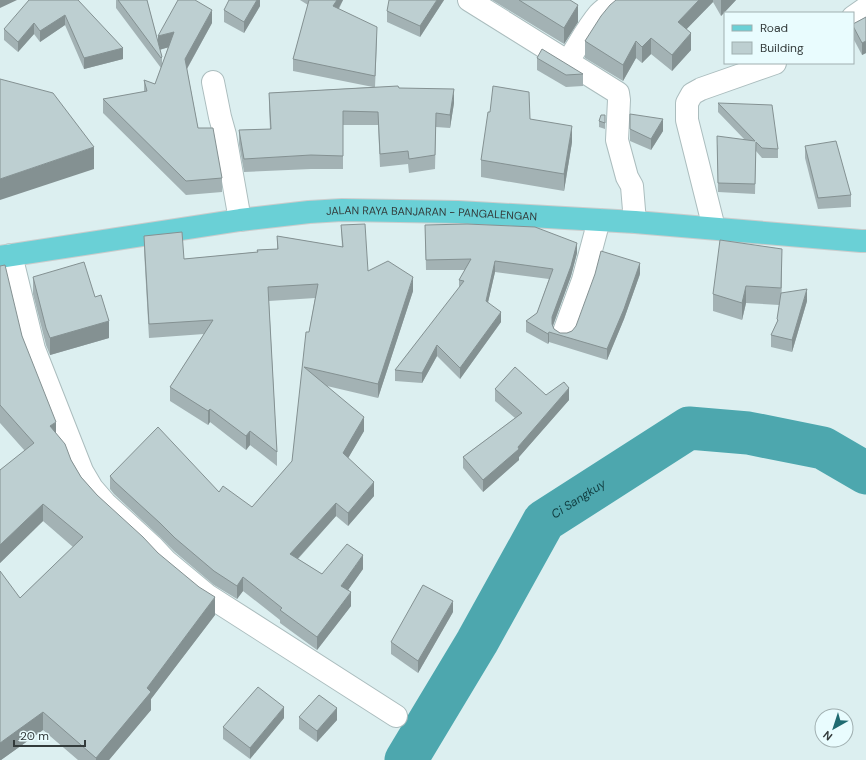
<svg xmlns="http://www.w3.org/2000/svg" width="866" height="760" font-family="'DM Sans',sans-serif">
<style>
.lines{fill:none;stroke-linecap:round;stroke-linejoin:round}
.river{stroke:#4da7ae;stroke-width:43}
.minor-casing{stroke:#abbdbe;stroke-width:24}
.primary-casing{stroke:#cacccc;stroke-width:24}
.minor{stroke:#fff;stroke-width:22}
.primary{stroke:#6ad0d6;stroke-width:22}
.wall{fill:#a3b2b4;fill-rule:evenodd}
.shaded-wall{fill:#849192}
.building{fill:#bdcfd1;stroke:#849192}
.labels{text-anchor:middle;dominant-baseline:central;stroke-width:4;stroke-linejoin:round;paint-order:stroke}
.street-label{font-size:11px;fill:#333b3b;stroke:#e9fcfe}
.water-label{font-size:12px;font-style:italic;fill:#103c3f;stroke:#e9fcfe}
</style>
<rect width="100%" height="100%" fill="#dceff0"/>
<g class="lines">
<path class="river" id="s1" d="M406,760L477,642L544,521L689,428L748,433L823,448L866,473"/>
<g class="minor-casing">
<g id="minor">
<path d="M469,0L618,93L619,100L617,140L627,177L632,186L635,222"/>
<path d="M853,17L866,8"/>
<path d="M568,61C578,46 587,28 599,14C605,8 613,3 620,0"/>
<path d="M213,82L220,117L225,135L240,220"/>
<path d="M714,228L687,120V103L692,94L701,89L775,63"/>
<path d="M11,255L34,349L82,471L92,488L105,503L152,546L166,561L207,595L396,716"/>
<path d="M564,332L583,280L599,220"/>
</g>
</g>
<g class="primary-casing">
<g id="primary">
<path id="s2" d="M0,257L240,220L309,212L342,210L458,212L635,222L861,241H866"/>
</g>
</g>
<use href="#minor" class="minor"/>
<use href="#primary" class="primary"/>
</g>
<g class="wall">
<path d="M78,0L123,59L84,69L65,25L40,42L34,34L18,52L4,40V29Z"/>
<path d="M116,0H147L158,42L212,23L187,69L198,128L222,178V192L186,195L103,113V99L144,92V80L155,84L161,68L116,8ZM168,47L162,65V57L160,50Z"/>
<path d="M260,0V6L244,33L224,22V10Z"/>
<path d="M300,0H343L339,9L377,39L375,87L399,88L454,103L450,128L436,127L435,169L409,173L408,164L380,167L378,125H343V169H311L244,172L239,144V130L270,129L269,107V93L373,87L293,71V59L308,5Z"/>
<path d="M444,0L420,37L387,22V11Z"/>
<path d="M492,0H570L578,22L564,44Z"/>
<path d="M616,0H736L721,16L713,2L686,29L691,50L672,71L651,54L642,63L636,58L623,81L585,58V41Z"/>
<path d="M866,17V53L862,55L853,38V24Z"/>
<path d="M537,58L583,74V86L566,87L537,70Z"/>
<path d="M718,103L778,149V158H762L756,151L755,194L718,192L717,145L745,140L718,112Z"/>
<path d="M630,114L663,131L651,150L630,141Z"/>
<path d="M605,115V129L599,127V121Z"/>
<path d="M530,119L572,142L564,191L481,177V160Z"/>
<path d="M805,146L851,195V207L818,209L805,158Z"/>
<path d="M341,225L368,271L413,291L378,398L327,386L364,431L348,458L374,496L348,526L336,516L298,559L322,574L363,569L348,590L351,606L317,650L280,623V620L243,591L237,599L214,585L175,552L160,537L114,494L110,489V476L219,492L252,507L292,461L309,332L315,298L269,301L277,452V466L250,445L246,450L210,422L208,425L170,401V387L204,334L149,338L144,250V236L184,259L257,252V250L277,249V236L342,247Z"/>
<path d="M425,225L577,253L571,276L553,326L554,329L560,333H567L572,331L640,274L624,319L607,360L549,342L548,344L526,332V321L537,313L549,279L495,272L488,302L501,322L460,379L437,356L422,383L395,381V370L459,289V280L465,270H426Z"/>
<path d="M0,266L22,336L56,434L81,477L97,495L215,615L151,699V710L109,760H78L43,730L1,760H0L20,598L73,547L43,521L0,563V470L25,451L0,423Z"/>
<path d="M782,266L781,293L807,301L792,352L771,347V335L777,322L779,305L746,303L742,320L713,311V294Z"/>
<path d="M33,277L95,297L109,338L50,355L46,345L33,294Z"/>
<path d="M495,389L546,395L569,400L519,457V460L483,492L463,468V457L515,418L495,401Z"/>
<path d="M453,612L418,673L391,654V642Z"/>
<path d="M299,717L337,720L317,742L299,729Z"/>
<path d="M284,718L250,759L223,739V727Z"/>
</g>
<g class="shaded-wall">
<path d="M0,0H17L0,8Z"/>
<path d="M257,0H260V6L244,33V22Z"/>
<path d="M337,0H343L333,18V6Z"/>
<path d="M437,0H444L420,37V26Z"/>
<path d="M699,0H713V2L678,38V22Z"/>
<path d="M721,0H736L721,16Z"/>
<path d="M578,5V22L564,44V28Z"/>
<path d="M212,10V23L185,72V59Z"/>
<path d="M65,15V25L40,42V31Z"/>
<path d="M34,23V34L18,52V42Z"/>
<path d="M174,32V46L158,50V36Z"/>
<path d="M691,33V50L672,71V55Z"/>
<path d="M651,38V54L642,63V47Z"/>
<path d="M636,41V58L623,81V65Z"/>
<path d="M866,41V53L862,55V43Z"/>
<path d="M123,48V59L84,69V58Z"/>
<path d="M454,89V103L450,128V115Z"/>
<path d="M663,119V131L651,150V139Z"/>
<path d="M572,126V142L564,191V174Z"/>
<path d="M94,147V169L0,200V179Z"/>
<path d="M577,243V253L571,276L552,328V335V317Z"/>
<path d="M782,249V266L781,305V288Z"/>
<path d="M495,261V272L486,311V301Z"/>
<path d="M640,263V274L624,319L607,360V349Z"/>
<path d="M413,277V291L378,398V384Z"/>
<path d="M746,286V303L742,320V303Z"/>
<path d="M807,289V301L792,352V340Z"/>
<path d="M501,312V322L460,379V368Z"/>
<path d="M109,321V338L50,355V338Z"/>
<path d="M549,332V342L548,344V334Z"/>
<path d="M437,345V356L422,383V373Z"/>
<path d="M569,388V400L519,457V460L483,492V480L518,447Z"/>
<path d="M210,409V422L208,425V411Z"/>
<path d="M364,417V431L343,467V453Z"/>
<path d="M56,422V440L50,426Z"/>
<path d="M250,431V445L246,450V436Z"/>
<path d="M374,482V496L348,526V513Z"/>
<path d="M336,503V516L290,567V554Z"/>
<path d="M43,504V521L0,563V545Z"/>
<path d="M363,555V569L341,600V586Z"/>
<path d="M243,577V591L237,599V586Z"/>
<path d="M351,592V606L317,650V637Z"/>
<path d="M215,597V615L151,699V710L109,760H96V758L147,688Z"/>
<path d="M453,601V612L418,673V661Z"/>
<path d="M284,707V718L250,759V748Z"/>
<path d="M337,708V720L317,742V731Z"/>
<path d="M43,712V730L1,760H0V743Z"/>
</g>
<g class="building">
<path d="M29,0H78L123,48L84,58L65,15L40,31L34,23L18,42L4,29Z"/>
<path d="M118,0H147L162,57L161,58Z"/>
<path d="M178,0H195L212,10L185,59L198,128H213L222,178L186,181L103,99L147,91L144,80L155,84L174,32L158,36Z"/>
<path d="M229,0H257L244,22L224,10Z"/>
<path d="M309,0H337L333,6L377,27L375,76L293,59Z"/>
<path d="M389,0H437L420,26L387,11Z"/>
<path d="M519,0H570L578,5L564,28Z"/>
<path d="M616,0H699L678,22L691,33L672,55L651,38L642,47L636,41L623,65L585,41L601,16L610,5Z"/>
<path d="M866,17V41L862,43L853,26V24Z"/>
<path d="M542,49L583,74L566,75L537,58Z"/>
<path d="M0,79L53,93L94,147L0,179Z"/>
<path d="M398,86L399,88L454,89L450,115L436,113L435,155L409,159L408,151L380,154L378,112L343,111V156L311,155L244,159L239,130L271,129L269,93Z"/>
<path d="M493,86L529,92L530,119L572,126L564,174L481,160L488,112H490Z"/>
<path d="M718,103L772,105L778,149L762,148L756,142L755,184L718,183L717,136L755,141Z"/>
<path d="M630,114L663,119L651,139L630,129Z"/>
<path d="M601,115H605V123L599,121Z"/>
<path d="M836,141L851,195L818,198L805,146Z"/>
<path d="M365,224L368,271L388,261L413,277L378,384L304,367L364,417L343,453L374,482L348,513L336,503L290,554L322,574L347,544L363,555L341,586L351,592L317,637L280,610L282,608L243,577L237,586L214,571L175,538L160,523L114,481L110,476L158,427L219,492L223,486L252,507L292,461L306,332H309L318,284L268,287L277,452L250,431L246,436L210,409L208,411L170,387L213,320L149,324L144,236L182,232L184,259L258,252L257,250L278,249L277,236L343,247L341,225Z"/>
<path d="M467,224L535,227L577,243L571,266L552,317V324L554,329L560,333H567L572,331L576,326L595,274L601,251L640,263L624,309L607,349L549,332L548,334L526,321L537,313L553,269L495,261L486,301L501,312L460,368L437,345L422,373L395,370L464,281L459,280L471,259L426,260L425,225Z"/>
<path d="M720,240L782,249L781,288L746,286L742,303L713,294Z"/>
<path d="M84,262L95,297L101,295L109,321L50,338L46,328L33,277Z"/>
<path d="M5,265L22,336L56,422L50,426L65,444L71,460L81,477L97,495L143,537L158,553L199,587L215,597L147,688L151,692L96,758L43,712L0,743V571L20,598L83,537L43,504L0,545V470L34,443L0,405V266Z"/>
<path d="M807,289L792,340L771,335L778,320L777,319L781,293Z"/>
<path d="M515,367L546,395L564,382L569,388L518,447L519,449L483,480L463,457L522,413L495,389Z"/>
<path d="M423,585L453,601L418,661L391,642Z"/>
<path d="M258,687L284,707L250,748L223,727Z"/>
<path d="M319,695L337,708L317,731L299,717Z"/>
</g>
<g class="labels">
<g class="street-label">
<text stroke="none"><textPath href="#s2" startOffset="435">JALAN RAYA BANJARAN - PANGALENGAN</textPath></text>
</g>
<g class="water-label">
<text stroke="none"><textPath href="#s1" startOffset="317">Ci Sangkuy</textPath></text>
</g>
</g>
<rect x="724" y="12" width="130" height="52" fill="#e9fcfe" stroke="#a0afb0"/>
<rect x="732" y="25" width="20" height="6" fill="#6ad0d6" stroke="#a0afb0"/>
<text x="760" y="32" font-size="12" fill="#333b3b">Road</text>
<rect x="732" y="42" width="20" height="12" fill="#bdcfd1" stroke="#a0afb0"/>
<text x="760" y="52" font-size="12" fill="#333b3b">Building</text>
<g transform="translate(834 728) rotate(219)"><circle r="19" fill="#e9fcfe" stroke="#a0afb0"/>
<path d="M0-3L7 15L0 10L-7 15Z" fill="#1f6b71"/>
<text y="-6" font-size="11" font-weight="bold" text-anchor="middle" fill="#333b3b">N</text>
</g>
<path d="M14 740v6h71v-6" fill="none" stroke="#333b3b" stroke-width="2"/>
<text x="20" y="740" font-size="12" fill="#333b3b" stroke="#e9fcfe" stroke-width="3" paint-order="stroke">20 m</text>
</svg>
